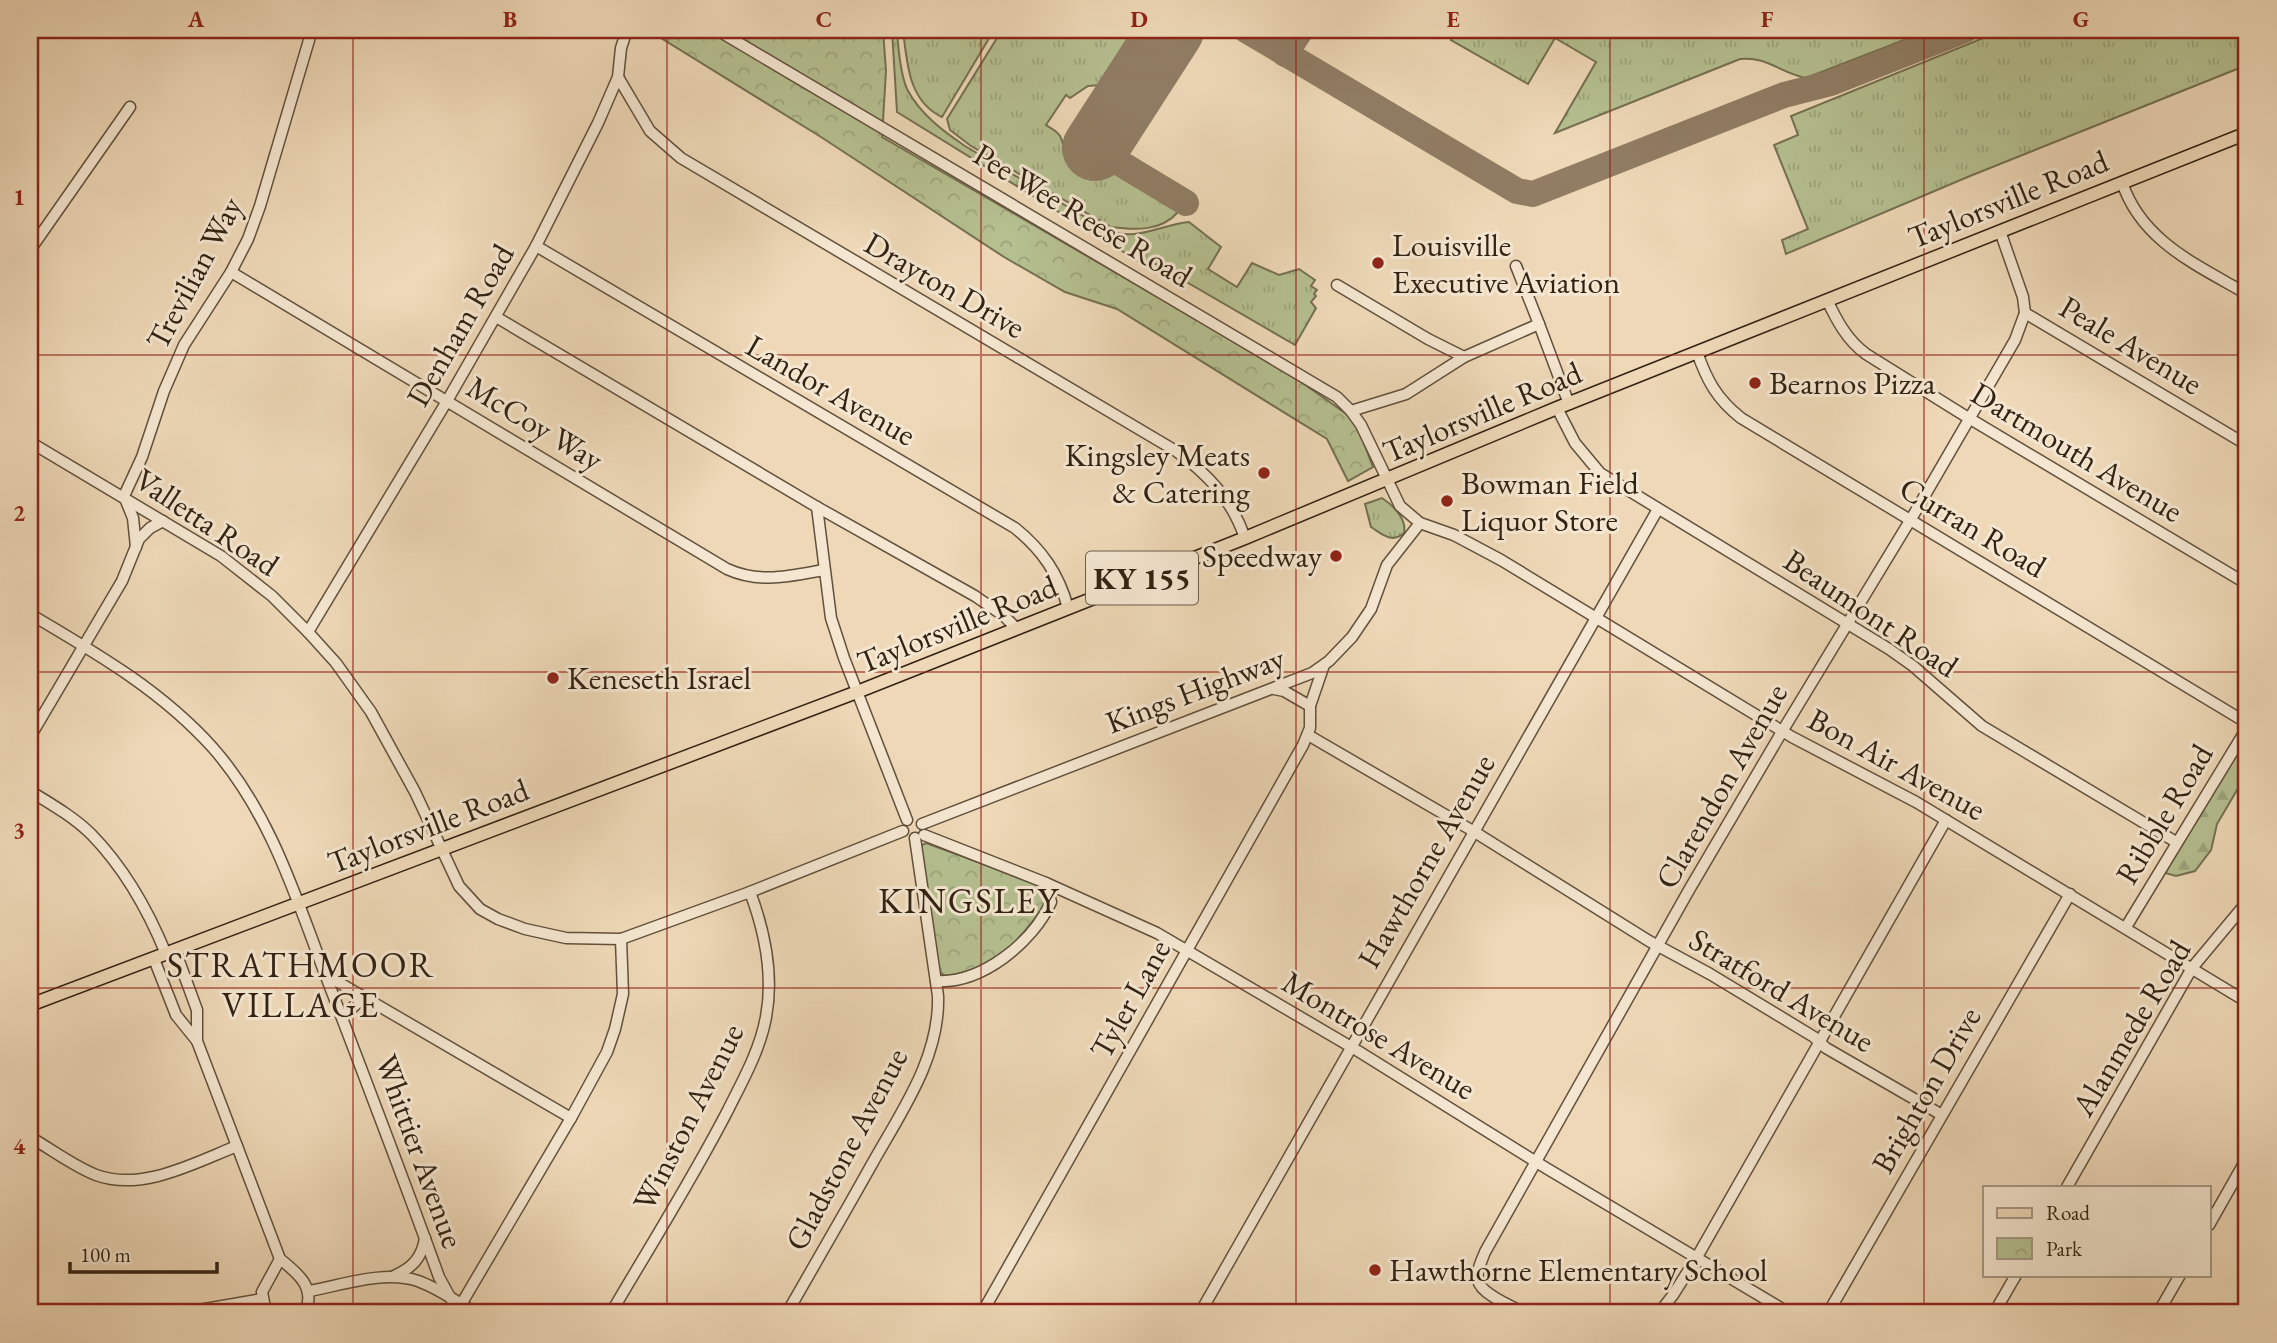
<svg xmlns="http://www.w3.org/2000/svg" width="2277" height="1343" font-family="'EB Garamond',serif">
<style>
.grass{fill:url(#grass-tufts);stroke:#747051;stroke-width:2}
.forest{fill:url(#forest-firs);stroke:#747051;stroke-width:2}
.park{fill:url(#park-crowns);stroke:#747051;stroke-width:2}
.lines{fill:none;stroke-linecap:round;stroke-linejoin:round}
.taxiway{stroke:#907d64;stroke-width:26}
.runway{stroke:#907d64;stroke-width:66}
.minor-casing{stroke:#61503b;stroke-width:13}
.major-casing{stroke:#322212;stroke-width:15}
.minor{stroke:#f4e6d0;stroke-width:10}
.major{stroke:#eed8b7;stroke-width:12}
.grid{fill:none;stroke:#8f2418;stroke-width:2;stroke-opacity:0.55}
.poi-dot{fill:#8f2418;stroke:#f4e6d0;stroke-width:2.5}
.labels{text-anchor:middle;dominant-baseline:central;stroke-width:6;stroke-linejoin:round;paint-order:stroke}
.shield{fill:#f4e6d0;stroke:#6c5d4b;stroke-width:2}
.shield-label{font-size:30px;font-weight:bold;fill:#322212}
.street-label{font-size:32px;fill:#322212;stroke:#f4e6d0}
.poi-label{font-size:32px;fill:#322212;stroke:#f4e6d0;text-anchor:start}
.quarter-label{font-size:35px;letter-spacing:2px;fill:#322212;stroke:#f4e6d0}
.neatline{fill:none;stroke:#8f2418;stroke-width:2.5}
.grid-label{font-size:23px;text-anchor:middle;font-weight:bold;fill:#8f2418}
</style>
<defs>
<pattern id="grass-tufts" width="24" height="20" patternUnits="userSpaceOnUse" patternTransform="scale(1.75)"><rect width="24" height="20" fill="#b5bf90"/><path d="M3 7l-1-3M5 7V3M7 7l1-3M15 17l-1-3M17 17v-4M19 17l1-3" fill="none" stroke="#9ca47b"/></pattern>
<pattern id="forest-firs" width="22" height="20" patternUnits="userSpaceOnUse" patternTransform="scale(1.75)"><rect width="22" height="20" fill="#b5bf90"/><path d="M5 1l3.5 6h-7zM16 11l3.5 6h-7z" fill="#9ca47b"/></pattern>
<pattern id="park-crowns" width="20" height="18" patternUnits="userSpaceOnUse" patternTransform="scale(1.75)"><rect width="20" height="18" fill="#b5bf90"/><path d="M2 6a3 3 0 1 1 6 0M12 15a3 3 0 1 1 6 0" fill="none" stroke="#9ca47b"/></pattern>
</defs>
<rect width="100%" height="100%" fill="#eed8b7"/>
<filter id="stains"><feTurbulence type="fractalNoise" baseFrequency=".00286" numOctaves="4"/><feColorMatrix values="0 0 0 0 .2 0 0 0 0 .09 0 0 0 0 .02 0 0 0 .5 -.17"/></filter>
<radialGradient id="worn" r=".72"><stop offset=".6" stop-color="#630" stop-opacity="0"/><stop offset="1" stop-color="#630" stop-opacity=".3"/></radialGradient>
<g class="grass">
<path d="M892,30H897C898,46 901,75 907,89C920,114 943,131 965,146L1107,230C1137,242 1159,225 1189,222L1221,247L1208,269L1237,287L1252,263L1279,275L1299,269L1315,280L1311,286L1317,290L1314,294L1316,296L1311,302L1316,308L1295,345L1152,262L1148,267L897,112Z"/>
<path d="M903,30H994L942,117C908,101 907,62 903,30Z"/>
<path d="M1002,30H1147L1113,84L1088,86L1070,98L1066,95L1046,125C1050,128 1057,131 1060,136C1063,141 1063,147 1066,152C1077,170 1097,175 1117,172L1174,207L1178,212C1161,232 1134,230 1111,227L971,146L950,130L947,119Z"/>
<path d="M1456,30H1930L1806,78C1780,73 1767,56 1740,59L1555,133L1596,62L1555,38L1528,84L1451,40Z"/>
<path d="M2003,30H2247V65L1970,176L1786,254L1782,240L1808,229L1774,145L1798,135L1791,116Z"/>
<path d="M1382,498C1393,505 1407,519 1404,533C1392,544 1382,534 1371,527L1365,504Z"/>
</g>
<path class="forest" d="M2247,736V773L2217,824L2211,850L2195,871L2176,876L2165,873Z"/>
<g class="park">
<path d="M648,30H883L886,71L882,137L1287,372L1355,420L1373,467L1348,481L1327,439L1117,309L1065,292L1004,257L821,137Z"/>
<path d="M926,843L1040,885L1043,890L1045,905C1017,944 995,969 945,976L939,971L921,850L922,845Z"/>
</g>
<g class="lines">
<g class="taxiway">
<path d="M1246,30L1517,191L1533,194L1784,95L1831,83L1965,30"/>
<path d="M1285,54L1301,30"/>
<path d="M1095,148L1186,203"/>
</g>
<path class="runway" d="M1095,148L1171,30"/>
<g class="minor-casing">
<g id="minor">
<path d="M717,30L1337,397L1351,411L1361,425L1400,506L1420,523L1454,535L1501,560L1792,737L1916,802L2247,1002"/>
<path d="M618,77L650,131L681,158L1176,451C1208,474 1232,500 1245,538"/>
<path d="M2122,182C2141,241 2197,265 2247,294"/>
<path d="M536,246L1015,528C1042,550 1059,574 1068,608"/>
<path d="M30,250L130,107"/>
<path d="M231,272L727,569C760,584 790,576 824,570"/>
<path d="M1337,285L1428,339L1464,357"/>
<path d="M1827,300C1837,321 1847,340 1866,354L1962,414L2247,584"/>
<path d="M2025,313L2247,445"/>
<path d="M496,317L817,507L975,596L1004,616L1016,628"/>
<path d="M1539,324L1569,404"/>
<path d="M1697,352C1707,381 1717,399 1741,418L2247,723"/>
<path d="M1557,408L1575,443L1600,473L1889,649L1913,666L1982,726L2176,842"/>
<path d="M1351,411L1406,394L1464,357L1539,324L1516,266"/>
<path d="M30,442L221,556L272,596L308,632L336,663L371,712L415,792L459,886L480,909L498,919L525,929L566,938L621,939L750,892L903,831"/>
<path d="M817,507L831,618L844,658L907,820"/>
<path d="M136,547L133,518L124,496L142,457L164,391L184,345L231,272L248,239L260,206L312,30"/>
<path d="M30,614C96,653 161,690 213,748C271,814 296,898 327,979C365,1078 403,1177 439,1277L451,1299"/>
<path d="M308,632L447,401L536,246L598,123L618,77L621,48L627,30"/>
<path d="M1274,689L1284,691L1310,706"/>
<path d="M1308,735L1473,831L1649,941L1710,974L1814,1037L1826,1048L1942,1115"/>
<path d="M30,737L122,581L139,539L150,528L163,521"/>
<path d="M30,791C51,804 74,817 92,835C125,869 148,910 166,954"/>
<path d="M922,824L1312,673L1329,661L1352,637L1371,609L1387,565L1420,523"/>
<path d="M924,835L1046,883L1157,933L1358,1051L1546,1168L1789,1313"/>
<path d="M2126,927L2247,728"/>
<path d="M175,950L197,1010V1041L280,1259C299,1274 316,1288 305,1313"/>
<path d="M154,959L176,1015L197,1041"/>
<path d="M326,975L571,1118"/>
<path d="M936,981C982,984 1033,942 1051,902L1046,883"/>
<path d="M342,1017L363,998"/>
<path d="M30,1137C51,1149 73,1166 96,1175C142,1192 194,1163 237,1146"/>
<path d="M2067,1187L2192,968L2247,902"/>
<path d="M2209,1225L2247,1158"/>
<path d="M394,1276C412,1268 422,1258 425,1238"/>
<path d="M309,1291C343,1285 384,1270 418,1281C438,1288 457,1302 476,1313"/>
<path d="M182,1313L262,1299"/>
<path d="M266,1313L262,1292L280,1259"/>
<path d="M456,1313L571,1118L607,1052L615,1029L623,994L621,939"/>
<path d="M611,1313C650,1246 692,1180 728,1110C743,1080 760,1050 766,1017C774,974 765,932 750,892"/>
<path d="M787,1313C815,1264 844,1214 872,1164C901,1112 940,1058 938,996L915,838"/>
<path d="M982,1313L1303,745L1310,728V706L1324,665"/>
<path d="M1200,1313L1658,509"/>
<path d="M1525,1313C1513,1307 1480,1294 1478,1280C1476,1271 1482,1260 1485,1252L1689,890L1783,730L1914,514L2015,340L2025,313L2023,297L2000,231"/>
<path d="M1659,1313L1673,1295L1697,1257L1946,820"/>
<path d="M1828,1313L2070,894"/>
<path d="M1994,1313L2016,1275"/>
<path d="M2158,1313L2180,1275"/>
</g>
</g>
<g class="major-casing">
<path id="major" d="M30,1005L857,692L1245,538L1557,408L2247,133"/>
</g>
<use href="#minor" class="minor"/>
<use href="#major" class="major"/>
</g>
<path class="grid" d="M353,30V1313M667,30V1313M981,30V1313M1296,30V1313M1610,30V1313M1924,30V1313M30,355H2247M30,672H2247M30,988H2247"/>
<g class="poi-dot">
<circle cx="1378" cy="263" r="7"/>
<circle cx="1755" cy="383" r="7"/>
<circle cx="1264" cy="473" r="7"/>
<circle cx="1447" cy="501" r="7"/>
<circle cx="1336" cy="556" r="7"/>
<circle cx="553" cy="678" r="7"/>
<circle cx="1375" cy="1270" r="7"/>
</g>
<g class="labels">
<rect class="shield" x="1086" y="551.5" width="112" height="53" rx="5"/>
<g class="shield-label">
<text x="1142" y="578">KY 155</text>
</g>
<g class="street-label">
<text transform="translate(2008 199) rotate(-22)">Taylorsville Road</text>
<text transform="translate(1083 215) rotate(31)">Pee Wee Reese Road</text>
<text transform="translate(194 273) rotate(-62)">Trevilian Way</text>
<text transform="translate(945 285) rotate(30)">Drayton Drive</text>
<text transform="translate(460 325) rotate(-60)">Denham Road</text>
<text transform="translate(2131 345) rotate(31)">Peale Avenue</text>
<text transform="translate(831 390) rotate(30)">Landor Avenue</text>
<text transform="translate(1482 412) rotate(-23)">Taylorsville Road</text>
<text transform="translate(535 423) rotate(31)">McCoy Way</text>
<text transform="translate(2077 452) rotate(31)">Dartmouth Avenue</text>
<text transform="translate(207 522) rotate(34)">Valletta Road</text>
<text transform="translate(1973 527) rotate(31)">Curran Road</text>
<text transform="translate(1871 613) rotate(34)">Beaumont Road</text>
<text transform="translate(957 624) rotate(-22)">Taylorsville Road</text>
<text transform="translate(1195 690) rotate(-21)">Kings Highway</text>
<text transform="translate(1897 764) rotate(29)">Bon Air Avenue</text>
<text transform="translate(1721 786) rotate(-60)">Clarendon Avenue</text>
<text transform="translate(2164 814) rotate(-59)">Ribble Road</text>
<text transform="translate(428 826) rotate(-21)">Taylorsville Road</text>
<text transform="translate(1426 861) rotate(-60)">Hawthorne Avenue</text>
<text transform="translate(1782 990) rotate(31)">Stratford Avenue</text>
<text transform="translate(1130 999) rotate(-61)">Tyler Lane</text>
<text transform="translate(2131 1028) rotate(-59)">Alanmede Road</text>
<text transform="translate(1379 1035) rotate(31)">Montrose Avenue</text>
<text transform="translate(1926 1090) rotate(-60)">Brighton Drive</text>
<text transform="translate(688 1117) rotate(-63)">Winston Avenue</text>
<text transform="translate(846 1149) rotate(-62)">Gladstone Avenue</text>
<text transform="translate(420 1151) rotate(70)">Whittier Avenue</text>
</g>
<g class="poi-label">
<text x="1392" y="245">Louisville<tspan x="1392" dy="37">Executive Aviation</tspan></text>
<text x="1769" y="383">Bearnos Pizza</text>
<text x="1250" y="455" text-anchor="end">Kingsley Meats<tspan x="1250" dy="37">&amp; Catering</tspan></text>
<text x="1461" y="483">Bowman Field<tspan x="1461" dy="37">Liquor Store</tspan></text>
<text x="1322" y="556" text-anchor="end">Speedway</text>
<text x="567" y="678">Keneseth Israel</text>
<text x="1389" y="1270">Hawthorne Elementary School</text>
</g>
<g class="quarter-label">
<text x="969" y="900">KINGSLEY</text>
<text x="301" y="964">STRATHMOOR<tspan x="301" dy="40">VILLAGE</tspan></text>
</g>
</g>
<rect width="2277" height="1343" fill="none" stroke="#eed8b7" stroke-width="77"/>
<rect x="1983" y="1186" width="228" height="91" fill="#f4e6d0" stroke="#a69884" stroke-width="2"/>
<rect x="1997" y="1208" width="35" height="10" fill="#eed8b7" stroke="#a69884" stroke-width="2"/>
<text x="2046" y="1220" font-size="21" fill="#322212">Road</text>
<rect x="1997" y="1238" width="35" height="21" fill="url(#park-crowns)" stroke="#a69884" stroke-width="2"/>
<text x="2046" y="1256" font-size="21" fill="#322212">Park</text>
<path d="M70 1262v10h147v-10" fill="none" stroke="#322212" stroke-width="3.5"/>
<text x="80" y="1262" font-size="21" fill="#322212" stroke="#f4e6d0" stroke-width="5" paint-order="stroke">100 m</text>
<rect x="38" y="38" width="2200" height="1266" class="neatline"/>
<g class="grid-label">
<text x="196" y="27">A</text>
<text x="510" y="27">B</text>
<text x="824" y="27">C</text>
<text x="1139" y="27">D</text>
<text x="1453" y="27">E</text>
<text x="1767" y="27">F</text>
<text x="2081" y="27">G</text>
<text x="19" y="205">1</text>
<text x="19" y="521">2</text>
<text x="19" y="838">3</text>
<text x="19" y="1154">4</text>
</g>
<rect width="100%" height="100%" filter="url(#stains)"/>
<rect width="100%" height="100%" fill="url(#worn)"/>
</svg>
